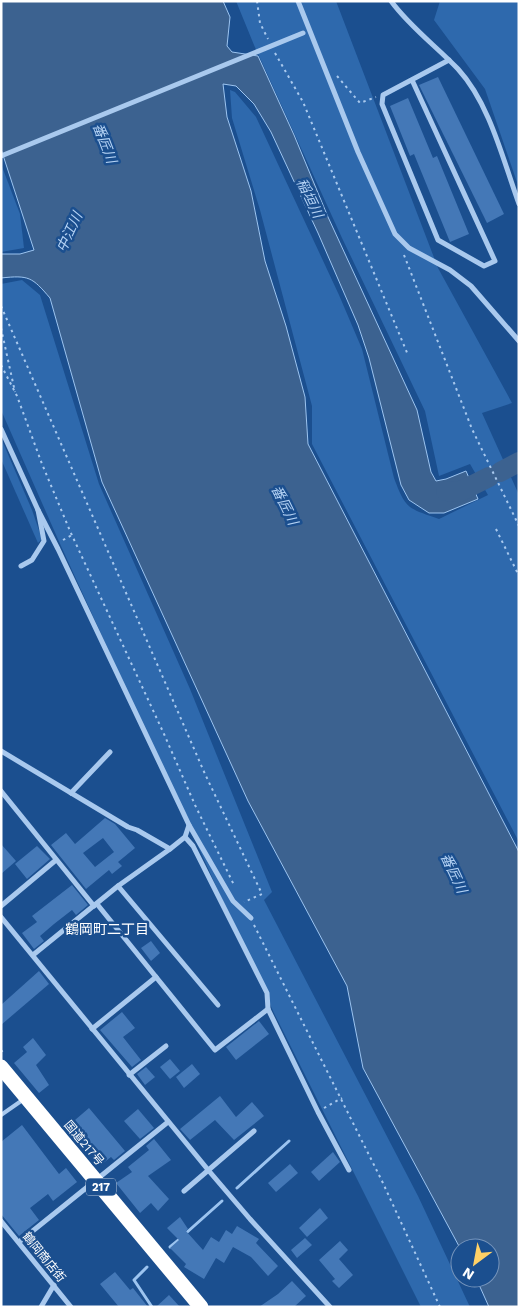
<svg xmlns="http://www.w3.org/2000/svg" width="520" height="1308" font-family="'Work Sans','Noto Sans JP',sans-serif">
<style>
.green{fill:#2e69ad}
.water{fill:#3c6290;stroke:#9cc4f0}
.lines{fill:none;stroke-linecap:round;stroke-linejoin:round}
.stream{stroke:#9cc4f0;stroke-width:3}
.river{stroke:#3c6290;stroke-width:20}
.building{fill:#4478b7;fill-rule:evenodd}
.path{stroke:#a9c9ee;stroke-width:2;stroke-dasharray:2.5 4;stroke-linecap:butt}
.lane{stroke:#a9c9ee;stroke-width:4}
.street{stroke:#a9c9ee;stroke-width:5}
.highway{stroke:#fff;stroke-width:15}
.street-bridge{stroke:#a9c9ee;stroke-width:5}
.labels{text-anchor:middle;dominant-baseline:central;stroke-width:5;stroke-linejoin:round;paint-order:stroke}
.shield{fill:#1b4f8f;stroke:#bbcadd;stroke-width:1}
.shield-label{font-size:11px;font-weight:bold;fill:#fff}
.street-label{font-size:12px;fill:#fff;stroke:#1b4f8f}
.water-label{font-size:14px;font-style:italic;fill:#b5d3f5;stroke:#1b4f8f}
.neighbourhood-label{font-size:14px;fill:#fff;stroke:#1b4f8f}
</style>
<rect width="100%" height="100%" fill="#1b4f8f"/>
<g class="green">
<path d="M236,1H336L438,268L512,403L482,413L519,495V842L312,444V406L260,210L232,118L230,90L235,92L256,117L339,295L362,349L394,478C406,510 408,508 439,519L488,495L470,464L439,476L425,411L342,238L254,45Z"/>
<path d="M440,1H519V188L485,89L434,20Z"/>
<path d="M1,164L20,214L24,248L1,252Z"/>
<path d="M22,280L40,295L99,484L190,689L272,892L264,900L418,1196L470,1307H421L274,1013L61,546L1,410V284Z"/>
<path d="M1,438L32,510L42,539L38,543L1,459Z"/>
</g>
<path class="water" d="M1,1H223L230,17L227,46L232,52L258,56L294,135L328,217L417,410L431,472L436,481L446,479L466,471L478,499L444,513H429L409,500L401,485L369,358L358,325L318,233L271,132L254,104L236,86L223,84L227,117L251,191L265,261L286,326L305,397L308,444L519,852V1307H489L476,1278H490V1248H460L363,1068L347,986L248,801L102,482L50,298C32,277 29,275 1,278V254H20L34,250L1,149Z"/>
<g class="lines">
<g class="stream">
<path d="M237,1188L289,1141"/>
<path d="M185,1234L222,1201"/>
<path d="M170,1247L181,1238"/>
<path d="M147,1267L134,1280L152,1307"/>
</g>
<g class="river">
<path d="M500,472L519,462"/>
<path d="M446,491L459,492L489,477"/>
</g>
</g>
<g class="building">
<path d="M438,77L504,214L487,223L419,85Z"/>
<path d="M408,98L433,158L437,156L469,234L450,242L414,154L410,156L390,106Z"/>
<path d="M105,818L115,824L135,848L118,862L122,866L112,874L109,870L86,889L51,845L66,833L75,844ZM103,838L114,852L95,867L83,853Z"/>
<path d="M1,844L16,861L1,874Z"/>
<path d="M37,846L50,859L27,879L15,864Z"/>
<path d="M72,885L88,905L76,915L72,910L54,924L40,936L44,941L34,949L22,933L37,922L32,916Z"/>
<path d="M151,941L160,953L151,961L141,948Z"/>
<path d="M39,971L49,984L1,1025V1005Z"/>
<path d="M122,1012L135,1028L123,1037L141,1060L132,1067L100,1030Z"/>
<path d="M259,1021L269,1034L236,1060L226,1047Z"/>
<path d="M33,1038L46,1055L36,1065L49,1085L39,1093L14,1063L27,1052L23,1047Z"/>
<path d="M170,1059L180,1071L170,1079L160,1067Z"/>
<path d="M192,1064L200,1074L184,1088L176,1077Z"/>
<path d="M146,1067L155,1077L145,1085L137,1074Z"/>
<path d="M220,1096L236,1117L252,1102L264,1116L234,1140L215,1120L190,1140L180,1129Z"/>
<path d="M89,1108L125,1151L114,1160L111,1157L102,1164L87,1146L85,1147L68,1126Z"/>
<path d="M138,1109L154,1128L140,1139L124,1121Z"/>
<path d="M22,1125L59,1174L66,1168L77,1182L53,1201L48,1194L30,1208L39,1220L19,1236L1,1214V1142Z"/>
<path d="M154,1139L171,1160L148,1176L169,1199L158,1211L151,1203L140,1213L116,1183L132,1172L128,1167L149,1150L146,1146Z"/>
<path d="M333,1152L340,1162L319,1181L311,1172Z"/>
<path d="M290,1164L298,1173L276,1192L268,1183Z"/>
<path d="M320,1208L328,1218L307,1237L299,1228Z"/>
<path d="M180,1217L188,1229L186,1231L203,1250L211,1237L219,1242L226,1230L232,1234L237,1226L259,1239L256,1243L278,1266L268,1276L251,1257L233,1247L224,1263L216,1258L204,1279L184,1267L186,1264L170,1248L179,1240L167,1228Z"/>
<path d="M305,1238L312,1245L297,1258L291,1250Z"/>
<path d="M340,1241L348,1250L339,1259L353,1275L339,1288L332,1281L335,1279L319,1260Z"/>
<path d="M115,1272L130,1290L133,1288L148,1307H119L100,1284Z"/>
<path d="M292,1281L306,1296L294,1307H259L278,1294Z"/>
<path d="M169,1295L180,1307H156Z"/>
</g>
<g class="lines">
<g class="path">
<path d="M257,1L260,23L268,39"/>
<path d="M275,53L303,102L408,355"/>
<path d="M337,76L360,103L376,97"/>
<path d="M404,255L472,429L519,526"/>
<path d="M1,306L205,774L262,894L244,902"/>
<path d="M1,328L15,392"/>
<path d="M1,365L17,396L42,464L70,531L164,734L195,805L234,885"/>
<path d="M496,529L519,576"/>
<path d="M63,540L72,535"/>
<path d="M254,925L382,1181L440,1307"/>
<path d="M1,1050L5,1055"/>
<path d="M324,1108L342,1098"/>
</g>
<path class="lane" d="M1,1115L24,1099"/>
<g class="street">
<path d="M298,1L358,152L395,234L409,248L450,270L471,286L519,341"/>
<path d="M391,1C410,27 436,46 458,69C490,104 503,160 519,204"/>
<path d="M412,80L495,261L484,266L438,240L382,104L383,95L449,60"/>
<path d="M1,429L38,510L44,541L32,560L21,566"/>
<path d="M38,510L58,549L189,825L185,837L170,849"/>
<path d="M1,751L128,827L137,830L170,849L118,886L33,955"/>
<path d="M1,791L94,906"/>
<path d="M71,793L110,752"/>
<path d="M189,825L233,901L251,918"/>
<path d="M185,837L193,846L267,993L268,1009L318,1112L349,1170"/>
<path d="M118,886L218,1005"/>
<path d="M97,904L215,1050L268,1009"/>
<path d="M1,906L56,860"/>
<path d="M1,917L209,1171L250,1219L330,1307"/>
<path d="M92,1029L156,977"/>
<path d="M129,1075L166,1046"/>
<path d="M184,1191L254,1131"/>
<path d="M1,1221L71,1307"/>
<path d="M19,1242L168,1122"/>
<path d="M41,1307L54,1285"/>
</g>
<path class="highway" d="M1,1067L201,1307"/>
<path class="street-bridge" d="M1,156L303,33"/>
</g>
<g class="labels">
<rect class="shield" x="86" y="1178.5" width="30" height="17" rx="4"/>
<g class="shield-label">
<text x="101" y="1187">217</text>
</g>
<g class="street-label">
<text transform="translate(84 1143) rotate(50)">国道217号</text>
<text transform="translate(44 1257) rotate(51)">鶴岡商店街</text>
</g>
<g class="water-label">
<text transform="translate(105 143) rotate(69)">番匠川</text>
<text transform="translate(310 198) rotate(64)">稲垣川</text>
<text transform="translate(69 232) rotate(-65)">中江川</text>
<text transform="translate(285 505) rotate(64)">番匠川</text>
<text transform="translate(454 873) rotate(65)">番匠川</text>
</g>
<g class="neighbourhood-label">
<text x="107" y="929">鶴岡町二丁目</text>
</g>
</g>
<rect width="520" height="1308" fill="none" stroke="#ffffff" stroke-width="5"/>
<g transform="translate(475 1263) rotate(212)"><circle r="24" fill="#1b4f8f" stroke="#7695bc"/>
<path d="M0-4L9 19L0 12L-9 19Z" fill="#ffd166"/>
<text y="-8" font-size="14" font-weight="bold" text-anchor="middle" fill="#ffffff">N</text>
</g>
</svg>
